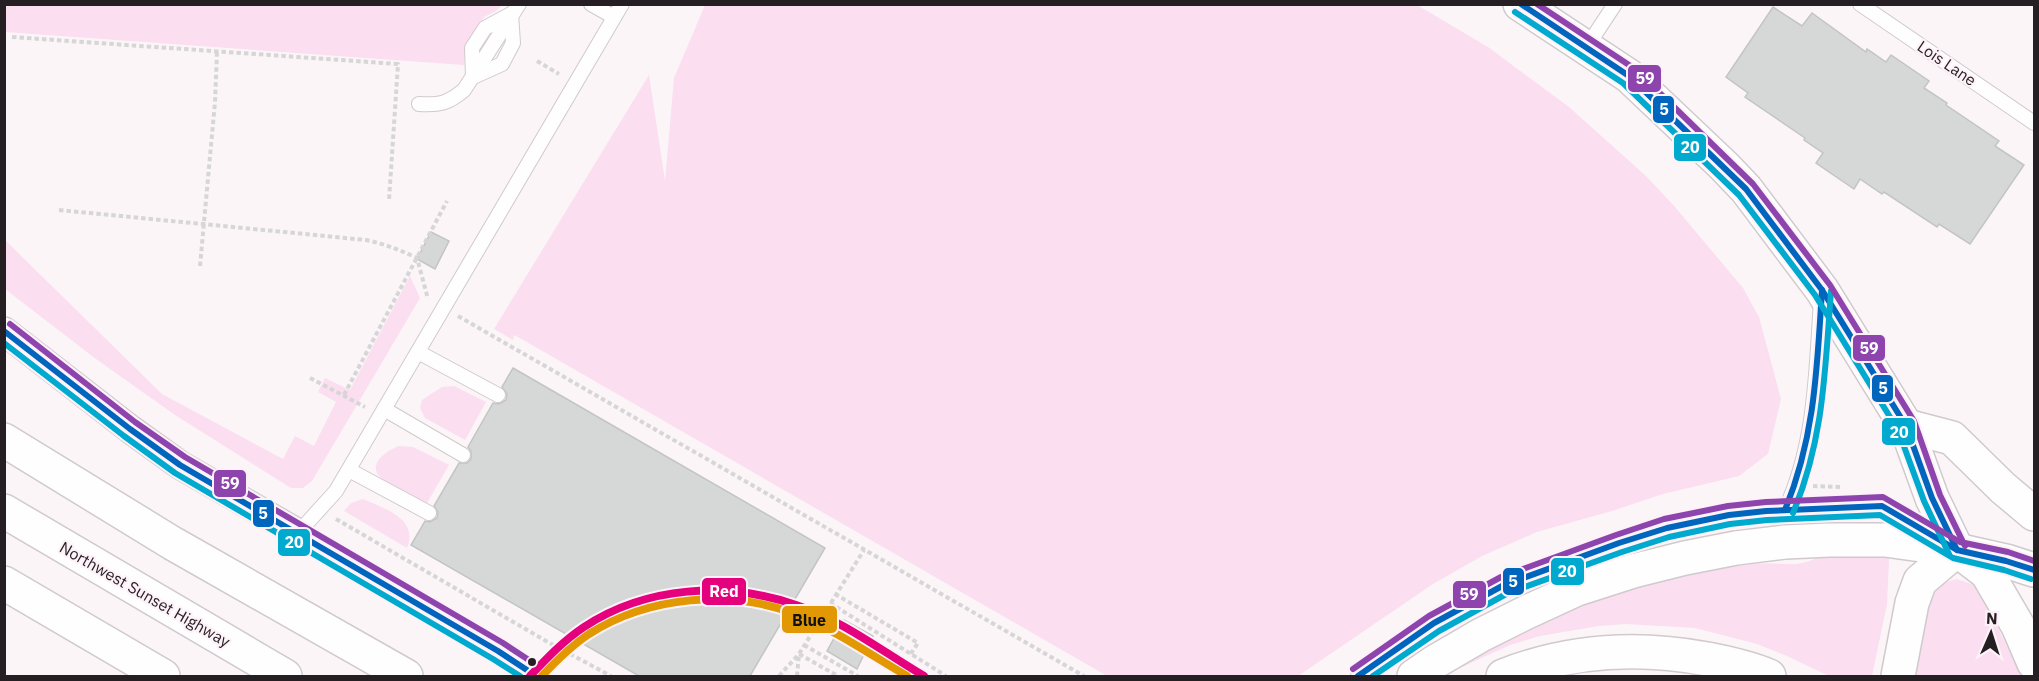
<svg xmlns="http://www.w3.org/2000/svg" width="2039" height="681" font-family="'IBM Plex Sans',sans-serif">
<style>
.green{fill:#fbdef0}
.building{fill:#d6d8d7;stroke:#c3c5c4;stroke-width:1.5}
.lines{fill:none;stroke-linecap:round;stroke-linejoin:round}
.service-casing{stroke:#d0cacd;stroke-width:16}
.minor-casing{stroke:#d0cacd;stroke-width:30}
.secondary-casing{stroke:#d0cacd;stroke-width:36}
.primary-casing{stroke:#d0cacd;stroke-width:36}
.motorway-casing{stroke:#d0cacd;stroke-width:36}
.path{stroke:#d7d6d7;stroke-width:4;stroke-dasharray:4.5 3;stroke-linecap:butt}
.service{stroke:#fefefe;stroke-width:14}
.minor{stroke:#fefefe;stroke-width:27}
.secondary{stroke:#fefefe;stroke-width:33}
.primary{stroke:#fefefe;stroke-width:33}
.motorway{stroke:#fefefe;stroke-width:33}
.bus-1-casing{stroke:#fef2f9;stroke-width:10}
.bus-2-casing{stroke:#fef2f9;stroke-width:10}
.bus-3-casing{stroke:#fef2f9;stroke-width:10}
.bus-1{stroke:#0065bd;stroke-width:6}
.bus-2{stroke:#00a9ce;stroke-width:6}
.bus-3{stroke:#8e44ad;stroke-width:6}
.rail-1-casing{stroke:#fef2f9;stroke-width:12}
.rail-2-casing{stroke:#fef2f9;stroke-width:12}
.rail-1{stroke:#e5007d;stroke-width:8}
.rail-2{stroke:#e29803;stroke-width:8}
.bus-dot{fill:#251e22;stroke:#fef2f9;stroke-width:2}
.labels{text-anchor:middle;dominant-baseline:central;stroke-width:4.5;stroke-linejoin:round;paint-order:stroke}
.street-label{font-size:16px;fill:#251e22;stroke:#fef2f9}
.line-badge{stroke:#fef2f9;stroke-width:2}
.badge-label{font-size:16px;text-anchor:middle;font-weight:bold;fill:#fff}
.pale-badge-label{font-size:16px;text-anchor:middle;font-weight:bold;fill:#111}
</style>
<rect width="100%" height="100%" fill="#fbf5f8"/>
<g class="green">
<path d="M4,5H502L496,11L484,17L465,50L464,65L5,32Z"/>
<path d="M705,5H1417L1488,47L1569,107L1646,176L1675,207L1743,288L1759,317L1781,399L1768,454L1739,476L1663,494L1612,511L1537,532L1482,556L1433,584L1298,676H1107L518,337L514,335L513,340L494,329L649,75L665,181L674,78Z"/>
<path d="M4,239L162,394L283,459L295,436L314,446L336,402L318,392L325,378L350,390L410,276L420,298L312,481L303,488H291L175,415L96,359L5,289Z"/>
<path d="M454,386L486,402L465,440L425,418L420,408L422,400L442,387Z"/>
<path d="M399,446L413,447L449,465L427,503C418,498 385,482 380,477C367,463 388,450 399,446Z"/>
<path d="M363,499C383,508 419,518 407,548L344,511L351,503Z"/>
<path d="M1831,550L1888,556L1889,560L1887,604L1872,676H1829L1787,656L1757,644L1695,628L1626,624L1599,626L1540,636L1510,645L1442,676L1474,648L1608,589L1741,563L1797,564L1810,561Z"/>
<path d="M1957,579L1974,585L1981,592L2021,676H1912L1927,596L1940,584Z"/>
</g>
<g class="building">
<path d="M1773,7L1802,26L1812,13L1866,52L1867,49L1886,62L1891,55L1929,81L1924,88L1947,103L1946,105L1999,141L1995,146L2024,165L1970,244L1939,224L1937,227L1884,192L1882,194L1860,179L1854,189L1816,163L1823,153L1804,140L1805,138L1745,97L1748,93L1726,77Z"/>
<path d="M431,232L449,241L435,269L417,259Z"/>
<path d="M513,368L825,548L750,676H639L411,545L425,521L430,522L437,518L438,512L434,506L459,463H467L471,459V451L468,447L493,403L499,404L506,400L507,394L502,387Z"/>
<path d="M844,620L873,636L857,669L827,651Z"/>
</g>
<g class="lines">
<g class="service-casing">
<g id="service">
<path d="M591,4L614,17"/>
<path d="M1860,4L2034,123"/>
<path d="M1586,48L1615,4"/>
<path d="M473,77L502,64L513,43L511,14"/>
<path d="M473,77L472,48L485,28L511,14"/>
<path d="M419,104C440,105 447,104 464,90L519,4"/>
<path d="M418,352L498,395"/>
<path d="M384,409L463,455"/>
<path d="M349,470L429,513"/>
<path d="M1785,510C1816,444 1816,372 1821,301"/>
<path d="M536,676L498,651L298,533L336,491L622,4"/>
<path d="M1358,676L1434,623L1504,585L1569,560L1667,528L1729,515L1766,511L1882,506L1934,537"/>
</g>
</g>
<g class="minor-casing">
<path id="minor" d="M4,331L130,429L180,465L298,533"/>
</g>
<g class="secondary-casing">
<path id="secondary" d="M1520,4L1629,76L1724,166L1746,189L1822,290L1906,426L1932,498L1957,550"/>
</g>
<g class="primary-casing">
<g id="primary">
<path d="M1906,426L1952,438L2003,488L2034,514"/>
<path d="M1957,550L2006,561L2034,570"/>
</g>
</g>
<g class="motorway-casing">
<g id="motorway">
<path d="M4,440L172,543L406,676"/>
<path d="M4,511L285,676"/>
<path d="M4,583L163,676"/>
<path d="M1414,676L1433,663L1481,635L1525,613L1577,589L1633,571L1685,558L1736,548L1785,542L1830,540H1885L1957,550L1987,573L2018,626L2034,663"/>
<path d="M1503,676C1569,650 1638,646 1707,659C1728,663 1750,668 1769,676"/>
<path d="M1898,676L1912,603L1920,581L1957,550"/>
</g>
</g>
<g class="path">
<path d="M12,37L398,64L389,200"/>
<path d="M537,61L559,74"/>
<path d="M59,210L366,240C385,244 400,250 417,258L428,299"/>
<path d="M200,266L215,102L217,52"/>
<path d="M458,316L1084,676"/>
<path d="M310,378L365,407"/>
<path d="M344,395L447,201"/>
<path d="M1813,486L1842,487"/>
<path d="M336,519L546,641L611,676"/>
<path d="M835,594L918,643L910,655"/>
<path d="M830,603L946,676"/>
<path d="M804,645L858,676"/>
<path d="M779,676L799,654L838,676"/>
<path d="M797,676L799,654L864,550"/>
</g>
<use href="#service" class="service"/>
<use href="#minor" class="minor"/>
<use href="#secondary" class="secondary"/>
<use href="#primary" class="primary"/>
<use href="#motorway" class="motorway"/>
<g class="bus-1-casing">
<g id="bus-1">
<path d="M1521,4L1629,76L1746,189L1822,290L1906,426L1932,498L1957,550"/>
<path d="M4,331L130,429L180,465L498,651L536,676"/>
<path d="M1785,510C1815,437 1817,368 1822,290"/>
<path d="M1358,676L1434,623L1504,585L1619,543L1667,528L1729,515L1766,511L1882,506L1957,550L2006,561L2034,570"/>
</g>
</g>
<g class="bus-2-casing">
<g id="bus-2">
<path d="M1515,12L1623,83L1739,195L1815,295L1898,430L1924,501L1949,554"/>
<path d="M4,343L124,436L175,473L493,659L520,676"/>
<path d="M1793,513C1824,439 1825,370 1831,291"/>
<path d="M1373,676L1439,631L1508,593L1622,552L1669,537L1730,524L1767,520L1880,515L1953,558L2004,570L2031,579"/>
</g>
</g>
<g class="bus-3-casing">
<g id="bus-3">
<path d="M1537,4L1635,69L1753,184L1830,285L1914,421L1940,495L1965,546"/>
<path d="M10,324L135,422L185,457L503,643L541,668"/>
<path d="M1353,669L1429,616L1501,577L1616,535L1664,519L1728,506L1766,502L1883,497L1960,542L2008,552L2034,561"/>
</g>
</g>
<use href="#bus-1" class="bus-1"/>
<use href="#bus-2" class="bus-2"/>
<use href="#bus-3" class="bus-3"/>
<g class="rail-1-casing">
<path id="rail-1" d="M530,676C547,658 563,641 584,627C646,586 727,581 796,605C842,620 883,652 924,676"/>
</g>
<g class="rail-2-casing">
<path id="rail-2" d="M542,676C556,661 571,646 589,634C649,596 730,589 796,614C835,630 871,655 907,676"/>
</g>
<use href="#rail-1" class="rail-1"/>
<use href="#rail-2" class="rail-2"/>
</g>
<circle class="bus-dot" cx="532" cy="662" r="5"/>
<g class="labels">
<g class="street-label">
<text transform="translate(1947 63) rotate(34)">Lois Lane</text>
<text transform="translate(145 594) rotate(30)">Northwest Sunset Highway</text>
</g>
</g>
<g class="line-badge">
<rect x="1627" y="64" width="35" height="29" rx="6" fill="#8e44ad"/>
<rect x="1652" y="95" width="23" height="29" rx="6" fill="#0065bd"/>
<rect x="1673" y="133" width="34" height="29" rx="6" fill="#00a9ce"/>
<rect x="1852" y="334" width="34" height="28" rx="6" fill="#8e44ad"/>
<rect x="1871" y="374" width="23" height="29" rx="6" fill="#0065bd"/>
<rect x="1881" y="417" width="35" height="29" rx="6" fill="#00a9ce"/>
<rect x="213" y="469" width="34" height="29" rx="6" fill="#8e44ad"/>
<rect x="252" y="499" width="23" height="29" rx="6" fill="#0065bd"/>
<rect x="277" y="528" width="34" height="29" rx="6" fill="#00a9ce"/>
<rect x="1550" y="557" width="35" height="29" rx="6" fill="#00a9ce"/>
<rect x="1502" y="567" width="23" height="29" rx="6" fill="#0065bd"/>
<rect x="701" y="577" width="46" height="29" rx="6" fill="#e5007d"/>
<rect x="1452" y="580" width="35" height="29" rx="6" fill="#8e44ad"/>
<rect x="781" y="605" width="57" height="29" rx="6" fill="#e29803"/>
</g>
<g class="badge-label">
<text x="1645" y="84">59</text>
<text x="1664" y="115">5</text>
<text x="1690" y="153">20</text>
<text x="1869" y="354">59</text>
<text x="1883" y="394">5</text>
<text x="1899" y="438">20</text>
<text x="230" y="489">59</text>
<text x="263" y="519">5</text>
<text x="294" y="548">20</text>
<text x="1567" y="577">20</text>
<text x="1513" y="587">5</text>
<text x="724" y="597">Red</text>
<text x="1469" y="600">59</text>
</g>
<g class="pale-badge-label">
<text x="809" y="626">Blue</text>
</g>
<rect width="2039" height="681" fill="none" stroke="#251e22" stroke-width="12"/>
<g transform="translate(1991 633) rotate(3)" stroke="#fef2f9" stroke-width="4.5" paint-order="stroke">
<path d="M0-4.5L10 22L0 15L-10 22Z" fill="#251e22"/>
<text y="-9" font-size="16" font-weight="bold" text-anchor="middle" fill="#251e22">N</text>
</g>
</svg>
